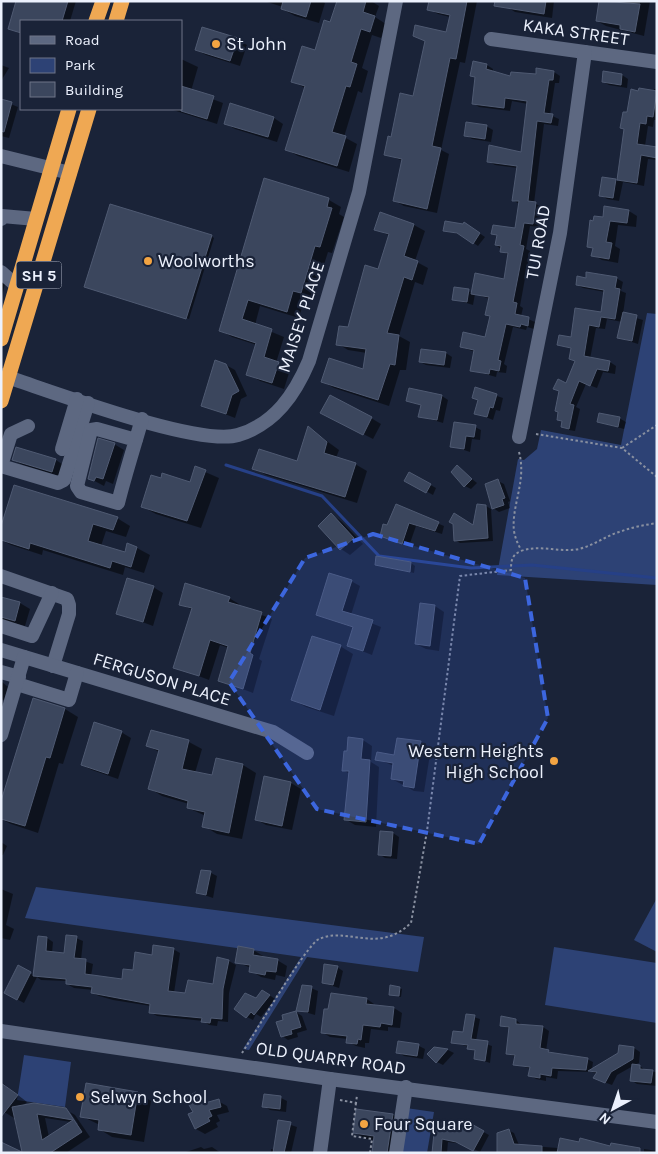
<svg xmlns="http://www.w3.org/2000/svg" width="658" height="1154" font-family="Karla,sans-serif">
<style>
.green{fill:#2d4275}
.shadow{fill:#0007;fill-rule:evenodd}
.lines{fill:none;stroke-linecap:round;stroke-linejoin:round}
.stream{stroke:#264087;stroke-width:3}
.building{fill:#3b465d;stroke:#4f5a72;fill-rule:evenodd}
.path{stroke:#8990a0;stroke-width:2;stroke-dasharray:2.5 2.5;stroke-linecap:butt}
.minor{stroke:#5d6881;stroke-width:14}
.highway{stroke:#efa853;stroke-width:15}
.marked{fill:#3c66de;fill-opacity:0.2;stroke:#3c66de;stroke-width:4;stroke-dasharray:10 6;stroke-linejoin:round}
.poi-dot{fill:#f3a442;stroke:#1a2338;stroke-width:2}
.labels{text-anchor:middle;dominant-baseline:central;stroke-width:4.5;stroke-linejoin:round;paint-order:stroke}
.shield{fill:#1a2338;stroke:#adb3c2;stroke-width:1}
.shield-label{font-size:16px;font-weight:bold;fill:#ecf1fd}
.street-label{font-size:18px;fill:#ecf1fd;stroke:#1a2338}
.poi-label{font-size:18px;fill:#ecf1fd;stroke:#1a2338;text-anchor:start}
</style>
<rect width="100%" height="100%" fill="#1a2338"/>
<g class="green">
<path d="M647,313L657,314V585L497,575L518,459L524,460L537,449L541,430L621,445Z"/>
<path d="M36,887L424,937L418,972L307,957L249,1050L243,1049L301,957L25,918Z"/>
<path d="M657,898V952L634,940Z"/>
<path d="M554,947L657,963V1023L545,1005Z"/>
<path d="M24,1055L71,1062L65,1107L17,1100Z"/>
<path d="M406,1108L434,1112L427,1153H399Z"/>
</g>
<g class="shadow">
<path d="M17,1H76L70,21H21V34L9,28Z"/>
<path d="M264,1H322L325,3L319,23L295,16L282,9L283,7Z"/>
<path d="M338,1H371L379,6L375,17L386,24L381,38L372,35L362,68L368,71L362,93L358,91L344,137L357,144L349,172L298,156L287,150L305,88L292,81L315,52L331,23Z"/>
<path d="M430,1H477L465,63L460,62L441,150L449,154L437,213L404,206L395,201L403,161L385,154L414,97L426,42L414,35L447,33L450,17L438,14L428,9Z"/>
<path d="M498,1H554L552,18L515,12Z"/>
<path d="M600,1H650L644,36L606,26L597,21Z"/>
<path d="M237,39L247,45L240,66L206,55L196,50Z"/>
<path d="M181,59L198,67L191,91L223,103L217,124L170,109H181Z"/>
<path d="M474,63L487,65L493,69V72L511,77L537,76L554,72L560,76L559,83H555L550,115L559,119L558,126L544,124L534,203L542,207L539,227L530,226L526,249L530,251L520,306L523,308L521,316L535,322L534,329L527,327L526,330L513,327L504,364L507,366L506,373L497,372L496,377L471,370L475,352L461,347L486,338L491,317L486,314L490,299L475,294L473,305L453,299L468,291L472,293L505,280L509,256L496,245L498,236L493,233L516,230L519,204L513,200L518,168L495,165L488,161L522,154L528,104L512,101L510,111L479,107L473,103L476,78Z"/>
<path d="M1,65L9,68L1,81Z"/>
<path d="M622,75L628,79L627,88L609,85L603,82Z"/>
<path d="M654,89H657V120H654L653,127L648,126L645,146L657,148V160L648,159L644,186L623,182L619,201L607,199L601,195L603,178L618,181L625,130L622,128L628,113L654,92Z"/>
<path d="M1,100L18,107L9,138L1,136Z"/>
<path d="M274,118L283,124L277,142L235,129L225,123Z"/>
<path d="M486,126L493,130L491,142L472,139L466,135Z"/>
<path d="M265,180L329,200L341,207L339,214L344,217L332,253L328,252L313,299L305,297L299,318L260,306L255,325L284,337L276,363L290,370L284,389L260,381L248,374L257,345L232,337L220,330Z"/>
<path d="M605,208L629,211L637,216L636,227L618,225L615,246L620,249L618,263L602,260L593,255L594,249L588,246L604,219Z"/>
<path d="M380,214L414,225L425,231L415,261L428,268L423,285L415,282L399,336L410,342L406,370H400L389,406L334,388L323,382L364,371L367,353L348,350L338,344L349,328L379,270L390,236L376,229Z"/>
<path d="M469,226L485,237L478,246L462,235L444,230Z"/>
<path d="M211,236L214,238L189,319L89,288Z"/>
<path d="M616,278L623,282L621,291L626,293L623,314L643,320L638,344L619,338L622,322L607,319L605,329L596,328L590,359L610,362L616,366L615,374L603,372L597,388L586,384L576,407L580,409L575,431L569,430L562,426L563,422L558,419L560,391L555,389L567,384L576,362L571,359L572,349L558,344L572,338L602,313L605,292L583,288L577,285L587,279Z"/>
<path d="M1,282L5,284L1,300Z"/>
<path d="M422,350L446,353L452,357L450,368L426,365L420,362Z"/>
<path d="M226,365L235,370L247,396L241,399L235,418L202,405Z"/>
<path d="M476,389L503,398L500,411L496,410L493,420L476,413L479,401L474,398Z"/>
<path d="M442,396L448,400L443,423L420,416L422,406L408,401Z"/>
<path d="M332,418H371L381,424L373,439Z"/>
<path d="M619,418L626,422L624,429L598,422Z"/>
<path d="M475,427L481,430L480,440L472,439L470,452L452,446Z"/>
<path d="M309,428L339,450L336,458L355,464L367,471L357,503L266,475L254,468L298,462Z"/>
<path d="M114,444L124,450L113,484L106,481L104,486L89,478Z"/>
<path d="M13,460H56L65,466L62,477L23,465Z"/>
<path d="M457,467L477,483L471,489L465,486Z"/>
<path d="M196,468L219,478L201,528L156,514L143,507L162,479L191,484Z"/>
<path d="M410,474L436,488L433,495L406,480Z"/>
<path d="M498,481L504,484L510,501L508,502L510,508L499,512L493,508Z"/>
<path d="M397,506L444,526L442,534L416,526L409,546L382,536L388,527Z"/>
<path d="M486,506L491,509L493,541L460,543L455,540L474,527Z"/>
<path d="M332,515L341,521L363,544L350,555L341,549L319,526Z"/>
<path d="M117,518L130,526L126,537L106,531L101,546L125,554L137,548L150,555L144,573L125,567L123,575L43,550L42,555L11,545L1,540Z"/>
<path d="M411,563L415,566L414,573L376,564Z"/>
<path d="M351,581L360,586L351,615L381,627L372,655L349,646L354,628L317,615Z"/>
<path d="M153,587L163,593L153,626L118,613Z"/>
<path d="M1,598L20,603L30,609L25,626L10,622L1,625Z"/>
<path d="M229,598L239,604L238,606L272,619L259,659L262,661L253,693L219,680L229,648L220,645L209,680L175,667L193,610L180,604Z"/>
<path d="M435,606L444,612L439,651L426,649L416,644Z"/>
<path d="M340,646L353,654L334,716L306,707L293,700Z"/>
<path d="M1,681L8,687L4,700L1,699Z"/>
<path d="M65,709L78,717L63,764L59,763L38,833L11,824L1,819Z"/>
<path d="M152,731L189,742L202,749L195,773L213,777L243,765L256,773L242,839L217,834L204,826L206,816L188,808L189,804L162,796L149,788L159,752L148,746Z"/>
<path d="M121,732L131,738L118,779L92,770L82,765Z"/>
<path d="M398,739L421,742L431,748L424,792L414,791L392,779L394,766L377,759L396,756Z"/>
<path d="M363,740L372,746L371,762L379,767L376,827L355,825L345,819L350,774L343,770Z"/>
<path d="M265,778L291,783L301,789L292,830L266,825L257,820Z"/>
<path d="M393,833L399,837L397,859L385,858L379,854Z"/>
<path d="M1,842L7,846L3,855H1Z"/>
<path d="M211,873L217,876L213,898L198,893Z"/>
<path d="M1,889L13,894L6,925L14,929L10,940L1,938Z"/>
<path d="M47,938L53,942L52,953L65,954L76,938L83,941L81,960L93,964L91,976L123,980L153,956L173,949L180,953L174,993L186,995L214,986L218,959L229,961L236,965L229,993L228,1022L218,1021L217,1026L209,1025L203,1021L157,1016L150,1012L151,1006L113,1000L99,996L92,993L93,990L74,988L67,984V981L41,980L37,977L24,1003L5,993L18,967L35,976Z"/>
<path d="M253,950L263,956V958L277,960L287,966L285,977L276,975L275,980L261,977L251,971V968L237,962Z"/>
<path d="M337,967L343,971L339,988L323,983Z"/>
<path d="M311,988L318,991L315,1015L298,1010Z"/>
<path d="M399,988L402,989L401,997L390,994Z"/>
<path d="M268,994L275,999L261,1017L256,1014L253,1020L247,1017L257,999Z"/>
<path d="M367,999L374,1004V1006L394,1008L402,1013L400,1028L388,1027V1031L371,1029L369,1043H365V1048L356,1046L348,1042V1039L330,1037L322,1032Z"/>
<path d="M296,1012L302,1016L307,1030L297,1033L298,1037L288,1040L282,1036Z"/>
<path d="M467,1015L480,1019L476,1041L492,1046L490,1063L475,1058L476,1052L469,1047L453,1042L464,1033Z"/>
<path d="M516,1020L522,1025L543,1027L549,1031L546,1051L554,1054L587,1059L593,1062L592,1069L619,1053L620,1047L634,1048L640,1052L639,1063L634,1065L640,1066L646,1071L657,1072V1086L637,1084L631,1080L633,1066L617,1075L612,1085L601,1081L597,1074L592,1072L558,1071L557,1079L546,1077V1081L536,1079L530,1075L531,1069L515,1064L516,1057L507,1053L510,1029L501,1025Z"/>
<path d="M419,1046L425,1049L423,1059L404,1056L398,1052Z"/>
<path d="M434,1048L448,1050L454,1053L443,1065L437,1062Z"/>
<path d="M1,1082L27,1102L23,1106L66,1109L69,1112H67L76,1126L78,1124L70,1112L75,1115L90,1137L66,1153H23L14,1118L1,1110ZM45,1118L71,1122L49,1137Z"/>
<path d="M138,1093L151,1101L144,1142L112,1137L99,1129L100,1125L81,1116Z"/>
<path d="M196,1093L210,1103L218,1101L227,1106L229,1112L217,1115L220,1121L216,1123L218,1127L205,1134L196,1129L189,1115L194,1112Z"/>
<path d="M281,1098L287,1101L286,1112L270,1110L264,1106Z"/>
<path d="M393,1115L405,1122L400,1153H374L375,1140L366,1139L354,1132Z"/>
<path d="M279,1121L297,1127L291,1153H271V1149L274,1150Z"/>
<path d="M469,1124L489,1135L480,1152L463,1144L448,1142L447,1153H434L436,1125L467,1127Z"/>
<path d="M508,1130L514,1133L519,1145L623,1153H498Z"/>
<path d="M201,1147L204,1149L212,1147L221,1153H183Z"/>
<path d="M644,1149L657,1151V1153H644Z"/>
</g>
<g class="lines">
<path class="stream" d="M226,465L322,496L379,556L471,568L532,565L657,578"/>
</g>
<g class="building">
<path d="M16,1H68L62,21H21V33L8,29Z"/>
<path d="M283,1H311L306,17L281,9Z"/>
<path d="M337,1H366L363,12L375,16L370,32L361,29L351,62L357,64L350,87L346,86L332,132L346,136L337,166L285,150L305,86L291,82L302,46L315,50L324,20L330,22Z"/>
<path d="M429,1H467L456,59L450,58L432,146L441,148L427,209L393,201L402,159L384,155L388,136L391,137L400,93L413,96L425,41L413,36L415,25L446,32L450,15L427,10Z"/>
<path d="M495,1H546L544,14L494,6Z"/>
<path d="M599,1L640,4L635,32L620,29V25L596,21Z"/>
<path d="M202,27L238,38L230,61L195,50Z"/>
<path d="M473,61L487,64L486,69L510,76L511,72L536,74V68L554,71L553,80H549L544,113L553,114L551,123L537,121L528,201L536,202L533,224L524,223L520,245L524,246L513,302L517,303L515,314L529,317L528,326L521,324L520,327L506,324L498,360L501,361L499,371L490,369L489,374L470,371L474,350L460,347L463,332L485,337L490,316L485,315L489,297L471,294L475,273L504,279L508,253L500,252L501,246L495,245L497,235L491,234L493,225L515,228L519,201H512L517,166L487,162L489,145L521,152L527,101L505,98L504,108L472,104L475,77L470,76Z"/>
<path d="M603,71L622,74L621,85L602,82Z"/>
<path d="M181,86L214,96L207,119L181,111Z"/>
<path d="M639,88L657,91L653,117L647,116L646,124L640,123L637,144L657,147V158L641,155L637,183L617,180L624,129L620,128L623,112H627L631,89L638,91Z"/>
<path d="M1,99L12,102L4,132L1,131Z"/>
<path d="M230,103L274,117L268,137L224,124Z"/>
<path d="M466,122L487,125L485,139L464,136Z"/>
<path d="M602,177L616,179L613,198L599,196Z"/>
<path d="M264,178L329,198L327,207L332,208L320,247L315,246L301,293L293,291L287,312L248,300L242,319L272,329L264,357L279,362L272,383L246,375L256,343L219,331Z"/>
<path d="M110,204L212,235L186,319L84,287Z"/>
<path d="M604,206L629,210L627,223L610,221L606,242L612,243L609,259L591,256L593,248L587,247L590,220L593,221L594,216L603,217Z"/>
<path d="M380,212L414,224L404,256L418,261L412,280L404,277L387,333L399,335L395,365L390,364L378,400L321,382L329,358L363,369L366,349L336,345L339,326L348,327L365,265L378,269L389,234L374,230Z"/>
<path d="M445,221L463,224L464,222L480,233L473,244L457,233L443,231Z"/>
<path d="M586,272L617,277L615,288L620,289L615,319L601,317L599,327L589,325L584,356L610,361L608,371L597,369L590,386L579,381L570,404L574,405L569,429L561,427L562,421L557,420L558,412L555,411L559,391L553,389L558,379L566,383L575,361L569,359L571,348L557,345L559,335L571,337L575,308L601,312L604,290L576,285L577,276L586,278Z"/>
<path d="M454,287L469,289L467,302L452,300Z"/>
<path d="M623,312L637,315L632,341L617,338Z"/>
<path d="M421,349L446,352L444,365L419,362Z"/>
<path d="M215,360L226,364L239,391L232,395L226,414L201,406Z"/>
<path d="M475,387L497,394L493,408L490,407L487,417L474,414L478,400L472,398Z"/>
<path d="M409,388L442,395L437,420L418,417L421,405L406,401Z"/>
<path d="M330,395L372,417L363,435L320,413Z"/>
<path d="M599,413L620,417L618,427L597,422Z"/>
<path d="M454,422L476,425L474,437L466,436L464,449L450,447Z"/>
<path d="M308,426L327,442L324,453L356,463L345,497L252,469L259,449L297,461Z"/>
<path d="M98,438L115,443L103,479L96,477L94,481L88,479Z"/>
<path d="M16,447L56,459L52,472L12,460Z"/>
<path d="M457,465L472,479L464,487L451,472Z"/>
<path d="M195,466L206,470L187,521L141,507L151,475L161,478L162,473L190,482Z"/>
<path d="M409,472L431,484L426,493L404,481Z"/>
<path d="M498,479L505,498L502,499L504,505L492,509L485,484Z"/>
<path d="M14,485L118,517L113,530L93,524L88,541L125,552L127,543L137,547L131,567L112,561L110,568L30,543L29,549L1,540V526Z"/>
<path d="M396,504L439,522L435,531L409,523L402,544L380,536L383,524L387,525Z"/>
<path d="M477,504L486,505L488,538L454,541L453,524L449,522L454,513L473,525Z"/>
<path d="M331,513L354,538L340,550L318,526Z"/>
<path d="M376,556L411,562L410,572L375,565Z"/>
<path d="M329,573L352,580L342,611L373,620L363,651L347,646L353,627L316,615Z"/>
<path d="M127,578L154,586L143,622L116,614Z"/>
<path d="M185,583L230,597L228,602L262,612L250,653L253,655L243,689L218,681L228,646L210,640L199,676L173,668L192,608L179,605Z"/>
<path d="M1,597L20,602L15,621L1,617Z"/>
<path d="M420,603L435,605L430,646L415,644Z"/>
<path d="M312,636L341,645L320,710L291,700Z"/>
<path d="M33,698L65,708L50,758L46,757L25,826L1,819V801Z"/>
<path d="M94,722L122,731L108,774L81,765Z"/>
<path d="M151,730L189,740L182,769L212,775L216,758L243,764L229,833L202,827L205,812L187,808L188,801L148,789L159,750L146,746Z"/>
<path d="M348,737L363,739L361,759L370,760L366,822L344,820L349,771H342L344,751H347Z"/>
<path d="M397,738L421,741L414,788L403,786L404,781L391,779L393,763L375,760L377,752L394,755Z"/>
<path d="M264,776L291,782L282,826L255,820Z"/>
<path d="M380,831L393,832L391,856L378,855Z"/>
<path d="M201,870L211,871L206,895L196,893Z"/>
<path d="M66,935L77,936L74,958L86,959L85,974L122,979L123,969L133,970L135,952L152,955L153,945L174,948L168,991L185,993L188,980L213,984L217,957L229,960L223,989L222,1019L211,1018L210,1023L201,1022L202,1018L149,1013L150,1004L91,993L92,987L66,984V979L33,976L38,936L47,937L46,951L64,953Z"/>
<path d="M238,946L254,949L253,955L278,959L276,972L266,971L265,975L249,972L250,965L235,963Z"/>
<path d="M324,964L338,966L333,985L322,983Z"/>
<path d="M18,965L31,972L17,1000L4,993Z"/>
<path d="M302,985L312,986L308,1012L296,1011Z"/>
<path d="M390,985L400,987L399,996L389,995Z"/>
<path d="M262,990L270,995L254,1015L251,1012L246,1018L234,1009L245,993L256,998Z"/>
<path d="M331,993L367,998L366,1004L394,1007L392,1025L381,1023L380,1027L363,1025L361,1040L358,1039L357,1044L346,1043L347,1036L321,1033L324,1009H328Z"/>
<path d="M296,1011L301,1027L291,1030L292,1034L281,1037L276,1022L283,1020L282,1015Z"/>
<path d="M466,1014L475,1015L471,1039L488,1041L485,1061L474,1059L475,1050L467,1049L468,1045L451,1043L453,1031L463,1032Z"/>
<path d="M501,1016L516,1019V1024L543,1026L540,1048L549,1050L548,1052L588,1058L586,1070L552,1068L551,1076L540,1074V1078L528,1076L530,1067L513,1065L515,1055L506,1054L509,1027L500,1026Z"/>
<path d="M398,1041L419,1044L417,1056L396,1053Z"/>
<path d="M619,1045L634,1047L633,1059L611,1072L605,1083L593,1078L597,1072L588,1071L618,1053Z"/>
<path d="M434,1047L448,1049L436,1063L427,1054Z"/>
<path d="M632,1064L640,1065V1069L653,1070L651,1083L630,1081Z"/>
<path d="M1,1083L18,1095L1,1117Z"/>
<path d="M86,1083L138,1092L131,1135L98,1130L99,1120L80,1117Z"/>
<path d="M196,1092L205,1103L219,1099L221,1107L209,1110L212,1116L208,1118L210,1121L195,1129L188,1114L193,1112L185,1098Z"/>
<path d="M264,1094L281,1096L280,1109L262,1107Z"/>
<path d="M34,1103L66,1108L82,1132L50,1153H1V1142L22,1152L12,1107ZM37,1114L73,1120L42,1140Z"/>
<path d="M356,1109L393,1114L387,1153H372L374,1136L353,1133Z"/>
<path d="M278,1120L291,1122L284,1153H273Z"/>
<path d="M442,1122L466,1126L468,1122L484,1131L473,1151L456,1142L442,1139L441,1153H432L435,1123L442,1124Z"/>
<path d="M509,1129L514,1144L542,1146V1153H497V1133Z"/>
<path d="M560,1138L579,1142L580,1138L610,1146L611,1143L640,1148V1153H557Z"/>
</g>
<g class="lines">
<g class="path">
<path d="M536,434L622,448L657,477"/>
<path d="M622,448L657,425"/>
<path d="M519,452C527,481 511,506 514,531C515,538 518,544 521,550"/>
<path d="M242,1053C254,1035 306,945 319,939C348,926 377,955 411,923L427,831L460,576L511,570C511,560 512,555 521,551C540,544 560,553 579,549C595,545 607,535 622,531C633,527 645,525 657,523"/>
<path d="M340,1100L356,1103L357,1095"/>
<path d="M356,1103L352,1136L372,1139L370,1153"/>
</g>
<g class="minor">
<path d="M491,39L657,62"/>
<path d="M1,156L70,173"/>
<path d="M1,219L2,216L36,219"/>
<path d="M1,272L17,286"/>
<path d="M1,375C48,390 198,447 238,435C275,424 295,394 309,361L359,192L396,1"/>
<path d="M28,426L11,434L1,466L58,483L64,480L88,403"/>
<path d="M519,437L560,233L585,52"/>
<path d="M136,440L97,429L91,430L77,486L81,492L118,503C125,475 134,447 142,419"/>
<path d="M62,449L77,399"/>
<path d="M1,576L67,599L69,605V614L53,666"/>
<path d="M1,626L32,636L52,593"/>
<path d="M1,650L273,732L307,753"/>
<path d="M1,672L19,677"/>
<path d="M17,684L69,700L77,673"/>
<path d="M1,735L24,657"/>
<path d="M1,1031L330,1079L657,1122"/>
<path d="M320,1153L330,1079"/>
<path d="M396,1153L406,1087"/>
</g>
<g class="highway">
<path d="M96,21L103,1"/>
<path d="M116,21L122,1"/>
<path d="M1,339L69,109"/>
<path d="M1,401L89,109"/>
</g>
</g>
<path class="marked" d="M373,534L525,578L548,718L479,844L317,809L229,682L305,558Z"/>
<g class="poi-dot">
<circle cx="216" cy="44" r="5"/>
<circle cx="148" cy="261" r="5"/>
<circle cx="554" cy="761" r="5"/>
<circle cx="80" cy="1097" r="5"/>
<circle cx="364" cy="1124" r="5"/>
</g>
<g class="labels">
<rect class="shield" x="16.5" y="261.5" width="45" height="27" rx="4"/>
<g class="shield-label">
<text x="39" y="275">SH 5</text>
</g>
<g class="street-label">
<text transform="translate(576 32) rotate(8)">KAKA STREET</text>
<text transform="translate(538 242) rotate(-80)">TUI ROAD</text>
<text transform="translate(301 317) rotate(-72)">MAISEY PLACE</text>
<text transform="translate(162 679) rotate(17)">FERGUSON PLACE</text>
<text transform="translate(331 1058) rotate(8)">OLD QUARRY ROAD</text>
</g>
<g class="poi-label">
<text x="226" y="44">St John</text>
<text x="158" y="261">Woolworths</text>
<text x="544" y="751" text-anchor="end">Western Heights<tspan x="544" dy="21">High School</tspan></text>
<text x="90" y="1097">Selwyn School</text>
<text x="374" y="1124">Four Square</text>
</g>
</g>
<rect width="658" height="1154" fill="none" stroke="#ecf1fd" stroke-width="5"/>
<rect x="20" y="20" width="162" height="90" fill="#1a2338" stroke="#6e7587"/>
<rect x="30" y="36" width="25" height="8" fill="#5d6881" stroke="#6e7587"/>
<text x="65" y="45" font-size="15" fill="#ecf1fd">Road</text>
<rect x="30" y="58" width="25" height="15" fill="#2d4275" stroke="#6e7587"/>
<text x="65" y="70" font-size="15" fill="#ecf1fd">Park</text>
<rect x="30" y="82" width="25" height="15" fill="#3b465d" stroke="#6e7587"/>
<text x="65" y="95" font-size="15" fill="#ecf1fd">Building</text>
<g transform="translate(613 1109) rotate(220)" stroke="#1a2338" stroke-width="4" paint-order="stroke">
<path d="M0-4L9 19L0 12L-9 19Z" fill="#ecf1fd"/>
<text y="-8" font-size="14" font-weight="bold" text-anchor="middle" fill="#ecf1fd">N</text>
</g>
</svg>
